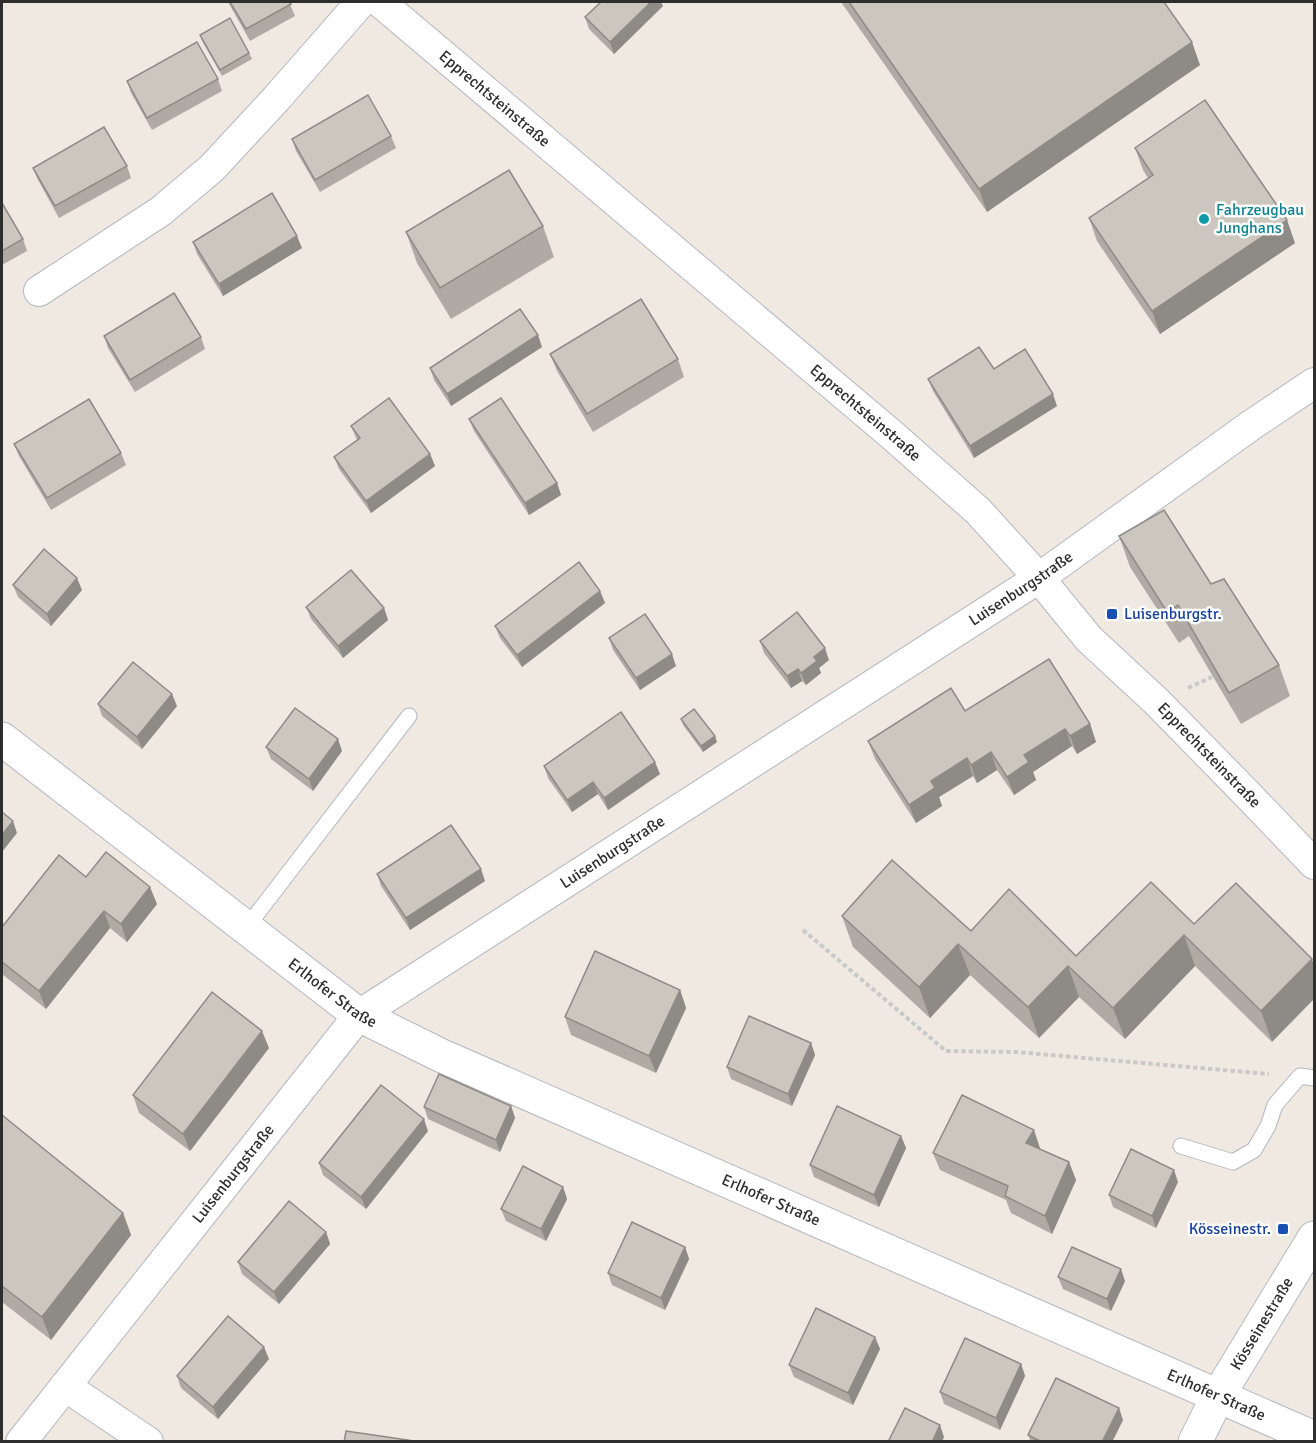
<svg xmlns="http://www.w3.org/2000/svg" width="1316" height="1443" font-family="Signika,sans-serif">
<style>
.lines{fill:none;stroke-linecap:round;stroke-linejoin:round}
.lane-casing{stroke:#b4b7c1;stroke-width:17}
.street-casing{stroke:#b4b7c1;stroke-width:32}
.secondary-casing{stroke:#b4b7c1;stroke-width:35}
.path{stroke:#c9c9c9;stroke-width:4;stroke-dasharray:4.5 3;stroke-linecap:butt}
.lane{stroke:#fff;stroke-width:15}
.street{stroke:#fff;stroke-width:30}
.secondary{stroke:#fff;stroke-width:33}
.wall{fill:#afaba4}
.shaded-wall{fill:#8e8b86}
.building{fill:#cbc7bf;stroke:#8e8b86;stroke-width:1.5}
.culture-dot{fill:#0f9aa8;stroke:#fff;stroke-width:2}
.transit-dot{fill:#1a4fb4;stroke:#fff;stroke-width:2}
.labels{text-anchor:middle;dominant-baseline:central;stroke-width:5;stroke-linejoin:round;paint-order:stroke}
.street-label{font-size:16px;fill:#2e2e2e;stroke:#fff}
.culture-label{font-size:16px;fill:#0d838f;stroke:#fff;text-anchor:start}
.transit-label{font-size:16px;fill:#164399;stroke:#fff;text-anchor:start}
</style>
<rect width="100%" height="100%" fill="#efe9e1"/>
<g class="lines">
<g class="lane-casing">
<g id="lane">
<path d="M246,928L409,716"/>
<path d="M1181,1146L1233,1162L1254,1150L1268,1126L1275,1105L1300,1076L1314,1078"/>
</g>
</g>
<g class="street-casing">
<g id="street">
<path id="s1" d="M380,2L892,435L978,511L1039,578L1089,639L1157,702L1247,794L1314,864"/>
<path d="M39,291L161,211L212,168L276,99L361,2"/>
<path d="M65,1386L148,1442"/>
<path id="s2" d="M21,1442L359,1015L1039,578L1250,426L1314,383"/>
</g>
</g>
<g class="secondary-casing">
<g id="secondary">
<path id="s3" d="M2,739L359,1015L440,1055L1314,1438"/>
<path id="s4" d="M1195,1442L1218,1396L1314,1238"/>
</g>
</g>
<g class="path">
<path d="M1188,688L1212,677"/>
<path d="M803,930L946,1051L1016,1052L1269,1074"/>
</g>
<use href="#lane" class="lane"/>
<use href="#street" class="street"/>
<use href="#secondary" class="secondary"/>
</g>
<g class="wall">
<path d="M228,2H289L295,16L250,41Z"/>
<path d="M841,2H1164L1200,65L987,212Z"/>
<path d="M663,6L614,54L589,29L585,17Z"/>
<path d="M200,35L249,53L252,59L222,76L202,41Z"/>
<path d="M218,79L222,91L152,130L131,93L127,81Z"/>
<path d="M391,136L396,148L320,192L296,151L292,139Z"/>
<path d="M1135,148L1295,243L1160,334L1097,241L1089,218L1148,178L1143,170Z"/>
<path d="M127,166L131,178L59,218L38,180L33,168Z"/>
<path d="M2,203L23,239L27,251L2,265Z"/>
<path d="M543,226L554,257L451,319L417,263L406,232Z"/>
<path d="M193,242L302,248L223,296L197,254Z"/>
<path d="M104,336L201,337L205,349L135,392L108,348Z"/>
<path d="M542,347L451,406L434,380L430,368Z"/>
<path d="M550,354L678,359L684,377L593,432L557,371Z"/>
<path d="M994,369L1057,406L974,458L933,391L928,379Z"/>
<path d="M469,419L557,483L561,495L529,515L474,431Z"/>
<path d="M351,426L430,454L435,466L371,513L339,469L334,457L357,440Z"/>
<path d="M14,444L121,453L126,465L51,510L19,456Z"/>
<path d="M1119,536L1211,584L1279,665L1290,696L1241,724L1189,636L1179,643L1130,567Z"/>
<path d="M13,585L82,590L51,626L18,597Z"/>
<path d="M600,591L605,603L522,667L500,638L495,626Z"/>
<path d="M306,607L384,608L388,620L343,658L311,619Z"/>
<path d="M609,638L676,666L640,690L613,650Z"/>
<path d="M760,641L829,660L819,668L821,673L806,685L802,681L791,688L764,653Z"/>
<path d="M98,704L177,706L142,749L102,716Z"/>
<path d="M965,711L1090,724L1096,742L1077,754L1072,746L1033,772L1036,780L1014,795L997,770L977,783L973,776L939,797L942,806L916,823L875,759L868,741Z"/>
<path d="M681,719L717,742L703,752L683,725Z"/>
<path d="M266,747L342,751L313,791L271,759Z"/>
<path d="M544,766L660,774L608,810L598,794L572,812L548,778Z"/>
<path d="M377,874L485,881L410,930L381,886Z"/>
<path d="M86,877L157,904L127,942L110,928L46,1009L2,974V927Z"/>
<path d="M1236,883L1272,1042L1195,966L1125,1039L1079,997L1039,1038L970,975L930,1018L853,947L842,916L971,931L1076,956L1194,924Z"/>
<path d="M680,990L686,1008L656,1073L571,1035L565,1017Z"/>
<path d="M811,1043L815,1055L792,1106L731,1079L727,1067Z"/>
<path d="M269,1048L190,1151L139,1113L133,1095Z"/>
<path d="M511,1106L515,1118L500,1152L428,1119L424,1107Z"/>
<path d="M2,1115L123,1213L131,1235L51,1340L2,1302Z"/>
<path d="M428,1131L366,1209L323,1175L319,1163Z"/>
<path d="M901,1136L906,1148L879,1207L814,1177L810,1165Z"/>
<path d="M1040,1148L1039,1149L1069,1162L1076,1180L1052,1234L1011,1213L1006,1200L940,1170L933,1153Z"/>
<path d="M1178,1182L1156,1228L1113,1207L1109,1195Z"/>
<path d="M563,1187L567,1199L546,1241L506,1221L501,1209Z"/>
<path d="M326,1232L330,1244L279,1304L242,1274L238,1262Z"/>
<path d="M685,1247L689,1259L665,1310L612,1285L608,1273Z"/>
<path d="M1058,1277L1125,1281L1111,1311L1063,1289Z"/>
<path d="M875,1337L880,1349L853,1405L794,1377L789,1365Z"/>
<path d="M269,1359L218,1419L181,1388L177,1376Z"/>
<path d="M1021,1364L1025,1376L1000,1430L944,1404L940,1392Z"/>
<path d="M1123,1420L1112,1442H1031L1028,1435Z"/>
</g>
<g class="shaded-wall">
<path d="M651,2H661L663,6L614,54L610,42Z"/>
<path d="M1192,42L1200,65L987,212L979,189Z"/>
<path d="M1287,220L1295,243L1160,334L1152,311Z"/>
<path d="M297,236L302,248L223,296L219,284Z"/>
<path d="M538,335L542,347L451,406L447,394Z"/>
<path d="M1053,394L1057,406L974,458L970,446Z"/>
<path d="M430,454L435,466L371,513L366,501Z"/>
<path d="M557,483L561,495L529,515L525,503Z"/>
<path d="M77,578L82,590L51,626L47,614Z"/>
<path d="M600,591L605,603L522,667L517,655Z"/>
<path d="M384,608L388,620L343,658L338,646Z"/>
<path d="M825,648L829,660L819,668L821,673L806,685L801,673L814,657Z"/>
<path d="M672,654L676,666L640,690L636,678Z"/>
<path d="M798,669L802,681L791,688L787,676Z"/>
<path d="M172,694L177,706L142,749L137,737Z"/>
<path d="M1090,724L1096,742L1077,754L1070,736Z"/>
<path d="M1065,729L1072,746L1033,772L1036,780L1014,795L1007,777L1024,755Z"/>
<path d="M715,736L717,742L703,752L701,746Z"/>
<path d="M338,739L342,751L313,791L309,779Z"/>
<path d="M991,752L997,770L977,783L971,765Z"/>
<path d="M967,758L973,776L939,797L942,806L916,823L909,805L931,781Z"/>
<path d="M655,762L660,774L608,810L604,798Z"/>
<path d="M593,782L598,794L572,812L567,800Z"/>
<path d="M13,821L17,833L2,852V835Z"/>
<path d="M481,869L485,881L410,930L406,918Z"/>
<path d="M150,887L157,904L127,942L121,924Z"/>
<path d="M104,911L110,928L46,1009L39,991Z"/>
<path d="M1184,935L1195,966L1125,1039L1113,1008Z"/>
<path d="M958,944L970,975L930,1018L919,987Z"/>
<path d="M1312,959L1314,966V999L1272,1042L1261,1011Z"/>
<path d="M1068,966L1079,997L1039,1038L1028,1007Z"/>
<path d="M680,990L686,1008L656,1073L649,1056Z"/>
<path d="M262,1031L269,1048L190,1151L183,1134Z"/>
<path d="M811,1043L815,1055L792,1106L788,1094Z"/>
<path d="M511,1106L515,1118L500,1152L496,1140Z"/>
<path d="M424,1119L428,1131L366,1209L361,1197Z"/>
<path d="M1034,1130L1040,1148L1032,1161L1026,1143Z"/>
<path d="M901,1136L906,1148L879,1207L874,1195Z"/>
<path d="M1069,1162L1076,1180L1052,1234L1045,1216Z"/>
<path d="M1174,1170L1178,1182L1156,1228L1152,1216Z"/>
<path d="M563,1187L567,1199L546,1241L541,1229Z"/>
<path d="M123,1213L131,1235L51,1340L42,1317Z"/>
<path d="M326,1232L330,1244L279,1304L274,1292Z"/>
<path d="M685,1247L689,1259L665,1310L661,1298Z"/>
<path d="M1121,1269L1125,1281L1111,1311L1107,1299Z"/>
<path d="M875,1337L880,1349L853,1405L848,1393Z"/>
<path d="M264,1347L269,1359L218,1419L213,1407Z"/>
<path d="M1021,1364L1025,1376L1000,1430L996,1418Z"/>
<path d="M1119,1408L1123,1420L1112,1442H1102Z"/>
<path d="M940,1425L944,1437L942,1442H932Z"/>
</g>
<g class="building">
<path d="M230,2H289L291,4L246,29Z"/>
<path d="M601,2H651L610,42L585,17Z"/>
<path d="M849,2H1164L1192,42L979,189Z"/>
<path d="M230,18L249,53L220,70L200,35Z"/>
<path d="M197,42L218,79L147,118L127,81Z"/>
<path d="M368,95L391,136L315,180L292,139Z"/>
<path d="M1205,100L1287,220L1152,311L1089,218L1153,175L1135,148Z"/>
<path d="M104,127L127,166L55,206L33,168Z"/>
<path d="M509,170L543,226L440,288L406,232Z"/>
<path d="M272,193L297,236L219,284L193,242Z"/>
<path d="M2,203L23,239L2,251Z"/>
<path d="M174,293L201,337L130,380L104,336Z"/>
<path d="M641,299L678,359L587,414L550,354Z"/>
<path d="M520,309L538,335L447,394L430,368Z"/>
<path d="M979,347L994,369L1025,349L1053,394L970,446L928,379Z"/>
<path d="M389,398L430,454L366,501L334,457L360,438L351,426Z"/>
<path d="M501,398L557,483L525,503L469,419Z"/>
<path d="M89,399L121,453L47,498L14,444Z"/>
<path d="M1164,510L1211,584L1224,579L1279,665L1229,693L1178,605L1167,612L1119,536Z"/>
<path d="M44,549L77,578L47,614L13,585Z"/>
<path d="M579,562L600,591L517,655L495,626Z"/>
<path d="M351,570L384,608L338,646L306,607Z"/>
<path d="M797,612L825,648L814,657L817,661L801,673L798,669L787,676L760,641Z"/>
<path d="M645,614L672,654L636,678L609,638Z"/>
<path d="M1049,659L1090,724L1070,736L1065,729L1024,755L1029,762L1007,777L991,752L971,765L967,758L931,781L935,788L909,805L868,741L951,688L965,711Z"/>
<path d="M133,662L172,694L137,737L98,704Z"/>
<path d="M295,708L338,739L309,779L266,747Z"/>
<path d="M694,709L715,736L701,746L681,719Z"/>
<path d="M621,712L655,762L604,798L593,782L567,800L544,766Z"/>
<path d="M2,812L13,821L2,835Z"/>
<path d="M451,825L481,869L406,918L377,874Z"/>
<path d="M106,852L150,887L121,924L104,911L39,991L2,962V927L59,855L86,877Z"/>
<path d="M892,860L971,931L1009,889L1076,956L1151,882L1194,924L1236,883L1312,959L1261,1011L1184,935L1113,1008L1068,966L1028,1007L958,944L919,987L842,916Z"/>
<path d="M595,951L680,990L649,1056L565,1017Z"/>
<path d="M212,992L262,1031L183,1134L133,1095Z"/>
<path d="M749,1016L811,1043L788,1094L727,1067Z"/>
<path d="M439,1074L511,1106L496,1140L424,1107Z"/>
<path d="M381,1085L424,1119L361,1197L319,1163Z"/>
<path d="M962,1095L1034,1130L1026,1143L1069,1162L1045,1216L1005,1196L1008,1186L933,1153Z"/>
<path d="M837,1106L901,1136L874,1195L810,1165Z"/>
<path d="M2,1115L123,1213L42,1317L2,1286Z"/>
<path d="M1131,1149L1174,1170L1152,1216L1109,1195Z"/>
<path d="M523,1166L563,1187L541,1229L501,1209Z"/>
<path d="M289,1201L326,1232L274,1292L238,1262Z"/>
<path d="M632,1222L685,1247L661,1298L608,1273Z"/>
<path d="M1072,1247L1121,1269L1107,1299L1058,1277Z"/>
<path d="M816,1308L875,1337L848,1393L789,1365Z"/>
<path d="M228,1316L264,1347L213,1407L177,1376Z"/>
<path d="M965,1338L1021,1364L996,1418L940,1392Z"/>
<path d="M1056,1378L1119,1408L1102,1442H1042L1028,1435Z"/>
<path d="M905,1408L940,1425L932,1442H888Z"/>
<path d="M346,1431L421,1442H344Z"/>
</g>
<circle class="culture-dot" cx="1204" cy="219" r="6"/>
<g class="transit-dot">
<rect x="1106" y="608" width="12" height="12" rx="3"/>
<rect x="1277" y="1223" width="12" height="12" rx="3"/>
</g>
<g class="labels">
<g class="street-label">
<text stroke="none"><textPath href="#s1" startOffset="150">Epprechtsteinstraße</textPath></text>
<text stroke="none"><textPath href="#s1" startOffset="636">Epprechtsteinstraße</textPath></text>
<text stroke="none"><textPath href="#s2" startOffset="1332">Luisenburgstraße</textPath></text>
<text stroke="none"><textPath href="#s1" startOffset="1122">Epprechtsteinstraße</textPath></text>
<text stroke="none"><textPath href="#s2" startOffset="846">Luisenburgstraße</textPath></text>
<text stroke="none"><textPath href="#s3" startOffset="417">Erlhofer Straße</textPath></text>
<text stroke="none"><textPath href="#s2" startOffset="342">Luisenburgstraße</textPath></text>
<text stroke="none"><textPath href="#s3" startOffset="903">Erlhofer Straße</textPath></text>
<text stroke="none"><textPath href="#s4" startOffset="136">Kösseinestraße</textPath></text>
<text stroke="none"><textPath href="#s3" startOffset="1389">Erlhofer Straße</textPath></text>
</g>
<g class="culture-label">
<text x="1216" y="210">Fahrzeugbau<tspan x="1216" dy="18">Junghans</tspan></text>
</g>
<g class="transit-label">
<text x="1124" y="614">Luisenburgstr.</text>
<text x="1271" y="1229" text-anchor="end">Kösseinestr.</text>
</g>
</g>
<rect width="1316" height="1443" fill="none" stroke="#2e2e2e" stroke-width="6"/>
</svg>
